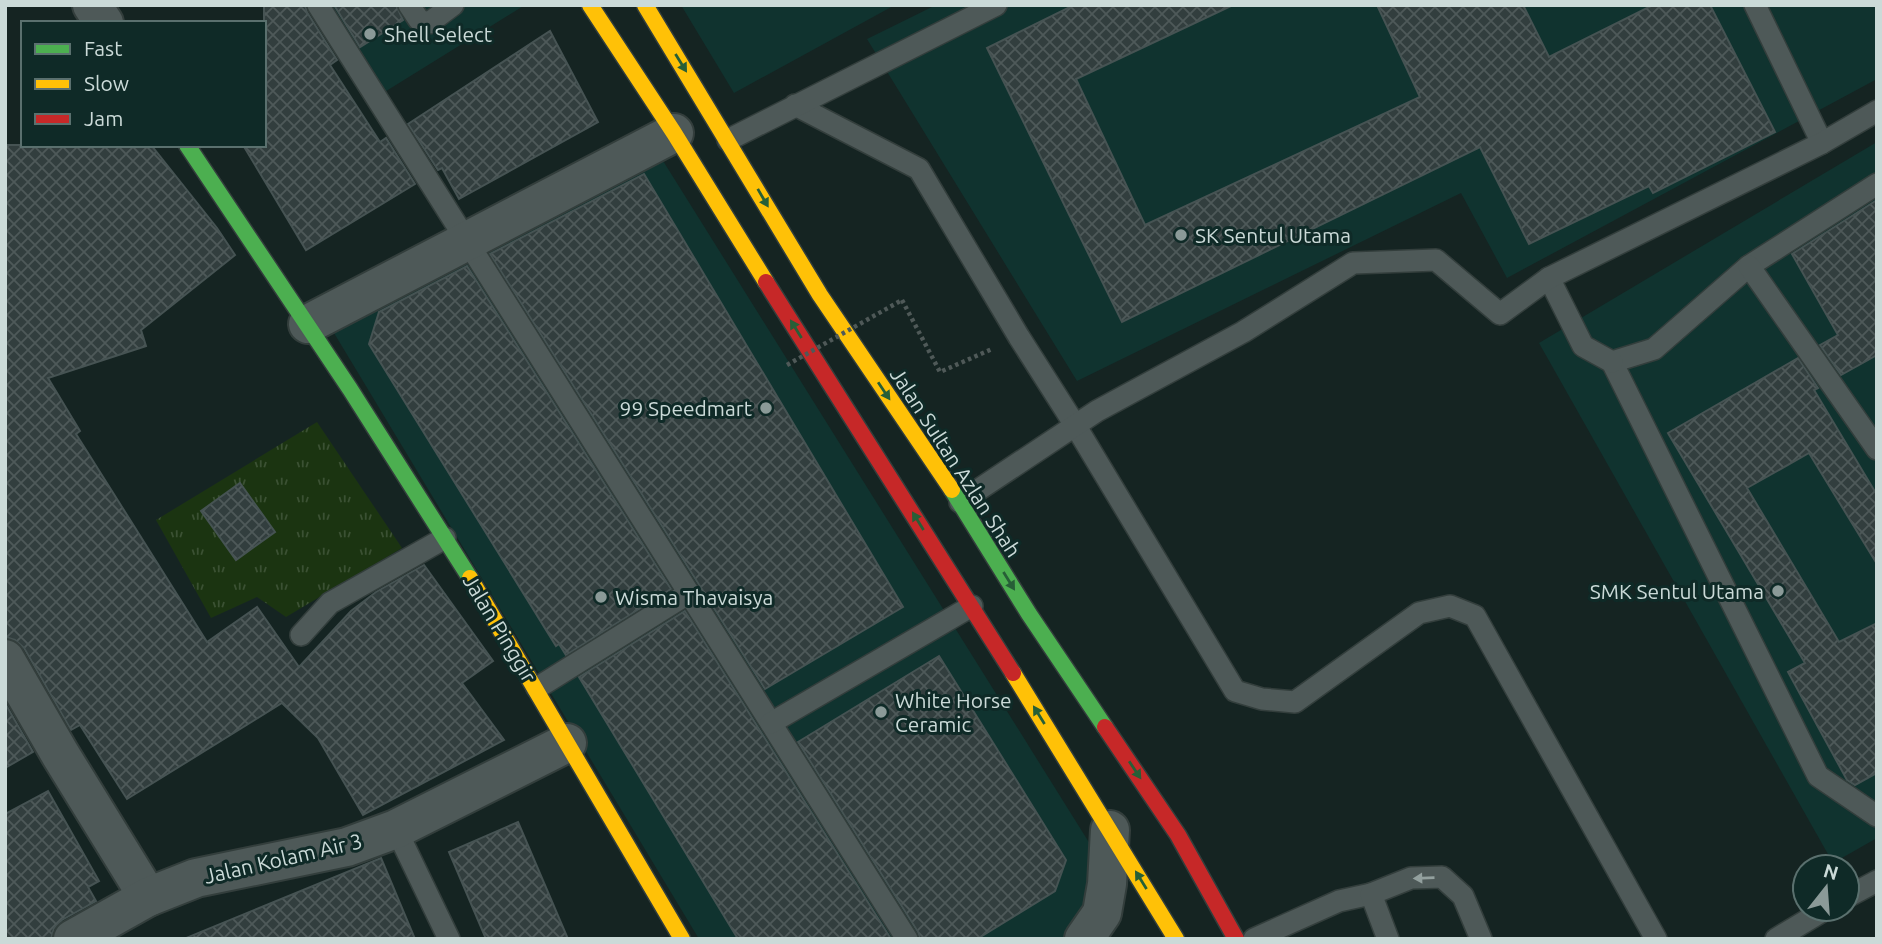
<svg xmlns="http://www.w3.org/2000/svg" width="1882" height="944" font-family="Ubuntu,sans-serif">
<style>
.built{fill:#10332f}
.grass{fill:url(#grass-tufts)}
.building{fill:url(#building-cross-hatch);stroke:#465353;stroke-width:2}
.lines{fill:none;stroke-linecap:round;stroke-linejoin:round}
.lane-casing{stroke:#333e3c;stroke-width:24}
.street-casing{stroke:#333e3c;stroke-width:42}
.fast-casing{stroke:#333e3c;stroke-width:19}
.slow-casing{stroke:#333e3c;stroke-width:19}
.jam-casing{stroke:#333e3c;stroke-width:19}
.path{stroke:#4f5958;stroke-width:4.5;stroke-dasharray:3.5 3.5;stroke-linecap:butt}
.lane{stroke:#4e5958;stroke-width:21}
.street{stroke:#4e5958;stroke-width:38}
.fast{stroke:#4caf50;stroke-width:16}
.slow{stroke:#ffc107;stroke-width:16}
.jam{stroke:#c62828;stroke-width:16}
.path-bridge{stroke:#4f5958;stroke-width:4.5;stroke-dasharray:3.5 3.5;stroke-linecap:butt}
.oneway{fill:#275f37}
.oneway2{fill:#93a09e}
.poi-dot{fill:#8b9a98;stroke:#0f2a27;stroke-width:2.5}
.labels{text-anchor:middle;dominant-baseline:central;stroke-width:6;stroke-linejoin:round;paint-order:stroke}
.poi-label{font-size:21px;fill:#cbdad8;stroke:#0f2a27;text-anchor:start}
.street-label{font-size:21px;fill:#cbdad8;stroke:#0f2a27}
</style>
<defs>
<pattern id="grass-tufts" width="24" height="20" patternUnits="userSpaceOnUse" patternTransform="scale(1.75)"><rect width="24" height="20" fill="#1b3411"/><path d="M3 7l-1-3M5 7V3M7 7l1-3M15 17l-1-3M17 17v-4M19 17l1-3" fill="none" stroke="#3b5133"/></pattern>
<pattern id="building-cross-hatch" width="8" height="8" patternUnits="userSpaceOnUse" patternTransform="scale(1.75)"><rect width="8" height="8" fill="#323e3e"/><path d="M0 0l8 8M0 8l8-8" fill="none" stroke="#4e5959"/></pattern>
</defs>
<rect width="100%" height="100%" fill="#152422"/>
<g class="built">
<path d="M328,5H525L383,93Z"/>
<path d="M681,5H895L734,93Z"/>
<path d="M936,5H1877V79L1507,278L1461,193L1077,381L867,39Z"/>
<path d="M1877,142V838L1833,863L1539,343Z"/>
<path d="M660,156L1095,852L1092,893L1077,925L1064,939H699L331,328Z"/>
</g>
<path class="grass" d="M317,422L402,548L286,617L257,597L211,618L156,520Z"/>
<g class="building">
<path d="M264,5H305L307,12L337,60L330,65L380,142L386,138L415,184L306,250L243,145H264Z"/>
<path d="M334,5H396L403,20L360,47Z"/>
<path d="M1074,5H1233L1076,79L1145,225L1420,97L1377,5H1523L1549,57L1653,5H1710L1775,132L1653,193L1649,186L1529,244L1480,147L1122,322L987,48Z"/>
<path d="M550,31L598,122L459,199L442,168L438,170L408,124Z"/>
<path d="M5,145H151L217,228L235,255L141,330L146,346L48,378L80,431L76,434L207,642L257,607L299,667L351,611L376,592L424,565L493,661L462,683L504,740L363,815L318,738L282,703L127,799L80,725L71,730L24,648L15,640L5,637Z"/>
<path d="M644,174L903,607L765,689L490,254Z"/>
<path d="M1877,200V355L1841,375L1820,345L1838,335L1792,254Z"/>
<path d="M467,266L671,589L566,655L559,644L556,646L369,344L379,312Z"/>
<path d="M1798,358L1818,388L1814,390L1877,495V564L1809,453L1747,488L1839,642L1877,623V773L1855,785L1847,780L1788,672L1805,663L1668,433Z"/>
<path d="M240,483L275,532L236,560L201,511Z"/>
<path d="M685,611L776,756L891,939H738L579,677Z"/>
<path d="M939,656L1066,860L1055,891L977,939H920L918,932L798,742Z"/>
<path d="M5,703L33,752L5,768Z"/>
<path d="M48,791L99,881L88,887L96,901L62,920L54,928L51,939H5V814Z"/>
<path d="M518,822L568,939H486L449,852Z"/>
<path d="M381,858L415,939H187L186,938Z"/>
</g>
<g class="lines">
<g class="lane-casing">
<g id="lane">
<path d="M318,5L907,939"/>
<path d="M409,5L419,20L429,23L453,5"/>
<path d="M1755,5L1822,143"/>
<path d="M795,105L919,169L1019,337L1075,425L1235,691L1262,699L1295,702L1419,613L1450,606L1475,616L1656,939"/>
<path d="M728,140L996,5"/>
<path d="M1877,184L1749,266L1654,349L1612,362L1818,776L1877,816"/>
<path d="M1749,266L1877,449"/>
<path d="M1549,278L1583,346L1612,362"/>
<path d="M960,502L1097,411L1243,332L1353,263L1436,260L1500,314L1549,278L1822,143L1877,111"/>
<path d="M301,635L330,603L445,538"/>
<path d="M537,688L689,593"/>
<path d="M771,723L972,606"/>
<path d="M396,829L449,939"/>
<path d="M1847,897L1877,881"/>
<path d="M1254,939L1339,901L1371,894"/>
<path d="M1388,939L1371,894L1411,878L1442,877L1463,896L1481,939"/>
<path d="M1776,939L1826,909"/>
</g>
</g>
<g class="street-casing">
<g id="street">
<path d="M92,5L104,23"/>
<path d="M308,324L674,133"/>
<path d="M5,659L60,754L148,897"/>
<path d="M73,939L148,897L196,878L347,847L396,829L567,743"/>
<path d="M1084,939L1102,913L1107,884L1110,830"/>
</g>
</g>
<g class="fast-casing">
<g id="fast">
<path d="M187,145L350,389L470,578"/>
<path d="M952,490L1029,614L1105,727"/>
</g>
</g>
<g class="slow-casing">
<g id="slow">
<path d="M590,5L674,133L766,282"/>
<path d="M645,5L820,295L952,490"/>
<path d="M470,578L682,939"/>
<path d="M1013,673L1176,939"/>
</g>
</g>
<g class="jam-casing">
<g id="jam">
<path d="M766,282L1013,673"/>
<path d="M1105,727L1178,835L1236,939"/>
</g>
</g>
<path class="path" d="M902,300L940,372L992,349"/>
<use href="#lane" class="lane"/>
<use href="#street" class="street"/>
<use href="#fast" class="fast"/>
<use href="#slow" class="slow"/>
<use href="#jam" class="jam"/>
<path class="path-bridge" d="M787,365L902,300"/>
</g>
<defs><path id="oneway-solid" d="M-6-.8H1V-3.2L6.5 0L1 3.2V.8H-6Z" transform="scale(1.75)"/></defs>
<g class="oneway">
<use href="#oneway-solid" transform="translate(681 63) rotate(58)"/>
<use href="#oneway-solid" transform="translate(763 198) rotate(60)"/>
<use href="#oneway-solid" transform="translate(796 329) rotate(-122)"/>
<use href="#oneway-solid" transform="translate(884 391) rotate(56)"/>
<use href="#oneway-solid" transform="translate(918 521) rotate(-122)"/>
<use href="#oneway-solid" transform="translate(1009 581) rotate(58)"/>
<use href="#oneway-solid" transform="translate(1039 715) rotate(-122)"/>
<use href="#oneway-solid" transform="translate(1135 770) rotate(56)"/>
<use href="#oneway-solid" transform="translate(1141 880) rotate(-122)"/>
</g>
<use class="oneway2" href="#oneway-solid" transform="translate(1424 878) rotate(178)"/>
<g class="poi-dot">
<circle cx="370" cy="34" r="7"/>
<circle cx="1181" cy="235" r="7"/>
<circle cx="766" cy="408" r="7"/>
<circle cx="1778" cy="591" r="7"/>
<circle cx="601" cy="597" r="7"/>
<circle cx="881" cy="712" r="7"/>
</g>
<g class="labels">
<g class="poi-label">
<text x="384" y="34">Shell Select</text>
<text x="1195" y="235">SK Sentul Utama</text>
<text x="752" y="408" text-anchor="end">99 Speedmart</text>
<text x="1764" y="591" text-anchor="end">SMK Sentul Utama</text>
<text x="615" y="597">Wisma Thavaisya</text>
<text x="895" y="700">White Horse<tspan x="895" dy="24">Ceramic</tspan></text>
</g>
<g class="street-label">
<text transform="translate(956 462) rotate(57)">Jalan Sultan Azlan Shah</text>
<text transform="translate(500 628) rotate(59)">Jalan Pinggir</text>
<text transform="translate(283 858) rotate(-13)">Jalan Kolam Air 3</text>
</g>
</g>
<rect width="1882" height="944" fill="none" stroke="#cbdad8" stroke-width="14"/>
<rect x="21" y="21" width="245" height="126" fill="#0f2a27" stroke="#5a706e" stroke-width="2"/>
<rect x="35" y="44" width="35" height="10" fill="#4caf50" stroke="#5a706e" stroke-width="2"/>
<text x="84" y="56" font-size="21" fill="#cbdad8">Fast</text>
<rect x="35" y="79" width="35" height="10" fill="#ffc107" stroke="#5a706e" stroke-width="2"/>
<text x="84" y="91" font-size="21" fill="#cbdad8">Slow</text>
<rect x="35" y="114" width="35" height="10" fill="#c62828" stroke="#5a706e" stroke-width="2"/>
<text x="84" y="126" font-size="21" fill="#cbdad8">Jam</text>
<g transform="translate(1826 888) rotate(17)"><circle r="33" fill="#0f2a27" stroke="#5a706e" stroke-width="2"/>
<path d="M0-5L12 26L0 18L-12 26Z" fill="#8b9a98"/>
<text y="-10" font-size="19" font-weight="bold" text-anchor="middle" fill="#cbdad8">N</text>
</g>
</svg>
